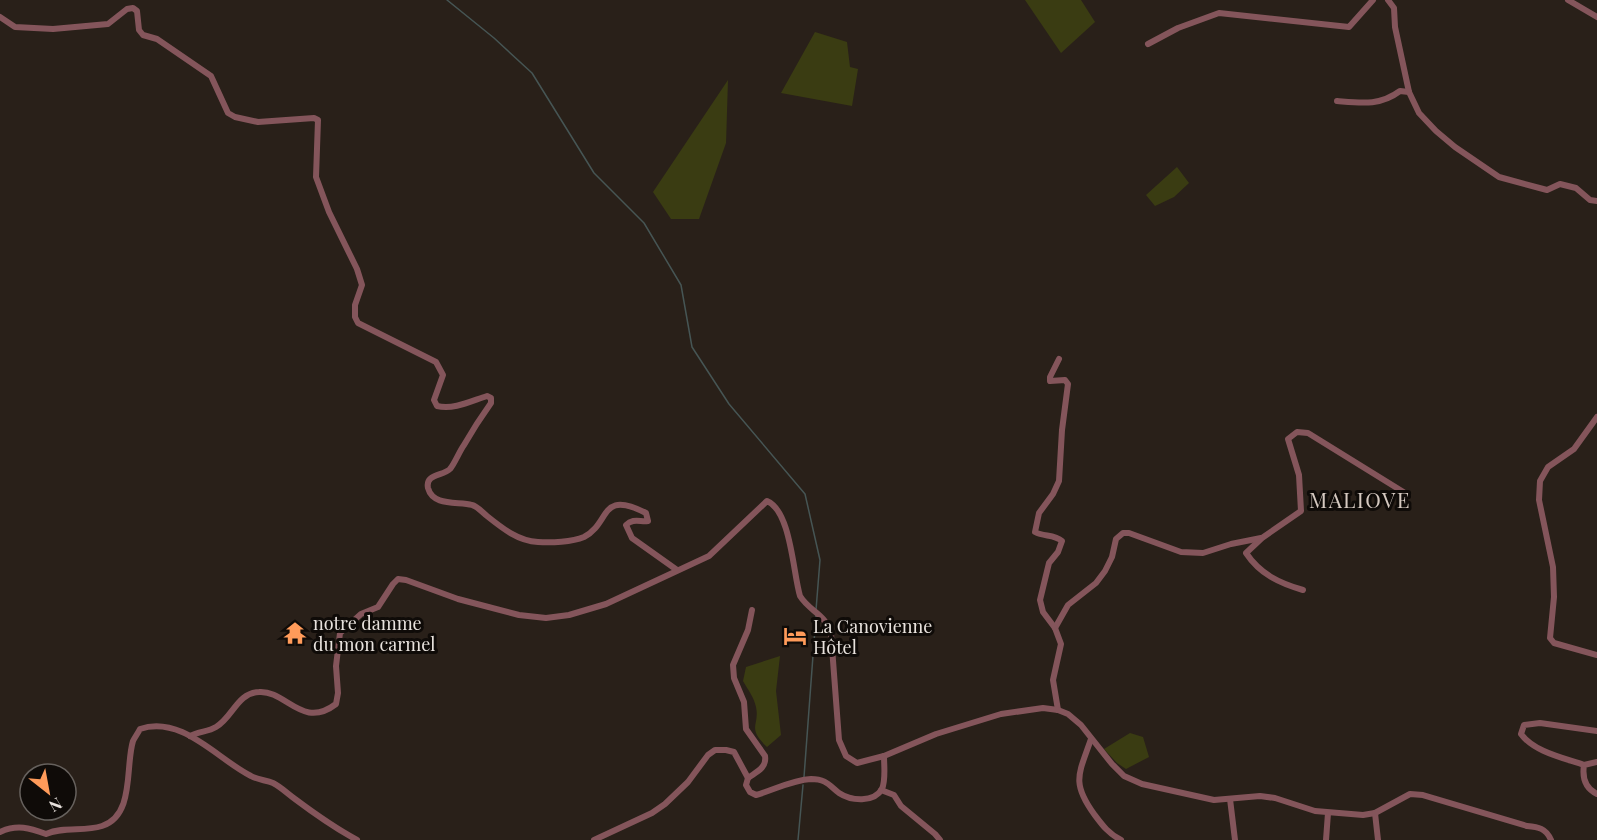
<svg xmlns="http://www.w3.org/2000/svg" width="1597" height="840" font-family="'Playfair Display',serif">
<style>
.green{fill:#3a3c12}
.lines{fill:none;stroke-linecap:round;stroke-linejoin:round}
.stream{stroke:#465554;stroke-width:1.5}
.minor{stroke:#84555b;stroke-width:6}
.labels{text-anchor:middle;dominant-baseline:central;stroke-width:6;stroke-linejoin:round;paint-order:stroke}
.poi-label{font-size:18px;fill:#e8e2dd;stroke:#0f0b08;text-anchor:start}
.quarter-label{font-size:21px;letter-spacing:1.5px;fill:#d5c9c0;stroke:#0f0b08}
</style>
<rect width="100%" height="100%" fill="#292019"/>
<g class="green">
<path d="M1025,0H1081L1095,22L1061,53Z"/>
<path d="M815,32L847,42L850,67L858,69L852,106L781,93Z"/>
<path d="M728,80L726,143L699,219H671L653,192Z"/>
<path d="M1177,167L1189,183L1174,197L1155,206L1146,195Z"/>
<path d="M780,656L776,691L781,735L767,747C746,727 760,726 756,707C754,697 748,690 743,681L746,667Z"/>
<path d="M1130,733L1143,737L1149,757L1126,769L1117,763L1104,749Z"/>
</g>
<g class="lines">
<g class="stream">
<path d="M447,0L494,38L532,73L594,173L644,223L681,285L692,347L729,404L805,494L820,560L816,610"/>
<path d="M804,777L816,615"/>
<path d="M798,840L803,785"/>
</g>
<g class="minor">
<path d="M1388,0L1394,8L1395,27L1409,92L1419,113L1436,131L1455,147L1499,177L1547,190L1560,184L1576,188L1590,200L1597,201"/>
<path d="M1568,0L1597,17"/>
<path d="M0,17L15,27L53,29L108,24L127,9L133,8L137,11L139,30L143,35L157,39L211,76L228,113L235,117L258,122L314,118L318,120L316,177L329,212L357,269L362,285L355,305V317L358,323L436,362L443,375L434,400L437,406C454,410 471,401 487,396L491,398V403C481,417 472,431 464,445C459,452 455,463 450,469C443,476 425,474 428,488C433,507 459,501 472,505C477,506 482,512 487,516C502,528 518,541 538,542C551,543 572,542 584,537C611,523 599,489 646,513L648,521C640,522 633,518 626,525L632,538L677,570"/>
<path d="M1148,44L1178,28L1219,13L1349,27L1373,0"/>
<path d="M1337,101C1361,103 1380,106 1400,91L1409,92"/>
<path d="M1597,417L1574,449L1548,467L1540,481L1539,500L1553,567L1554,597L1550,638L1554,643L1597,655"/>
<path d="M1303,590C1279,583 1260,574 1246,553L1262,538L1301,511L1299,475L1288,439L1297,432L1308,433L1405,493"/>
<path d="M752,610L748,630L733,665L734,678L744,702L746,729L765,756C767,768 756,772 748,778L746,785L750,792L756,795C774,790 792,780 811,779C826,779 829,785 839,793C851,801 874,803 882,789C886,780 884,766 884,756"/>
<path d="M1055,628L1068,605L1096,583L1105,571L1112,557L1116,539L1123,533H1129L1181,552L1203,553L1231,544L1261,538"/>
<path d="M1058,710L1053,680L1061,644L1055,628L1043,612L1040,600L1049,563L1058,552L1062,541C1054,534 1044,537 1035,532L1039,513L1053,494L1059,481L1062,430L1068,384L1065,380L1050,381V377L1059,359"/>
<path d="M190,736C199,731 208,732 216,727C233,717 237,693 259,692C286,690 302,730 336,704L338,693L336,666L340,633L361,614L378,607L393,584L398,579L406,580L458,599L519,615L546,618L569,615L606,604L709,556L767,501C791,511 793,573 800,596C810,612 825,613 831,634L839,740L846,756L857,763L884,756L936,734L1001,714L1043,708L1058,710L1068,714L1081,725L1112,764L1124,776L1142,784L1214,800L1260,796L1275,798L1315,811L1363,815L1375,813L1410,794L1423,795L1527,826C1538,827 1546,828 1551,840"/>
<path d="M1091,739C1079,774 1071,782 1094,814C1103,826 1108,833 1121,840"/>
<path d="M1597,762L1584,765C1582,778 1585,788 1597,794"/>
<path d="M1584,765C1564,758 1534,752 1521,734L1524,725L1540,723L1597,731"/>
<path d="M881,790L894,795L901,806L935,834L940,840"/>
<path d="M1230,799L1235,840"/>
<path d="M1375,813L1378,840"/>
<path d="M0,832C17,824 30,828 46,834C64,826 84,832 102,826C135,815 125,767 133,741C135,737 138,733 140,729C182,715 217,759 251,776C258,780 266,780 273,783C281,787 288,794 295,799C315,814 335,828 357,840"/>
<path d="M594,840L652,813L665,804L688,782L708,755L715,750H726L734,752L748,778"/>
<path d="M1326,840L1328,813"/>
</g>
</g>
<defs>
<g id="temple-bare" transform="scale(1.8)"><path d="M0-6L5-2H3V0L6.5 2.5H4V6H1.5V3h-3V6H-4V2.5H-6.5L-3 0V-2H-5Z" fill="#ff9b5a" stroke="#0f0b08" stroke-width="2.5" paint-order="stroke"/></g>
<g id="hotel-bare" transform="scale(1.8)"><path d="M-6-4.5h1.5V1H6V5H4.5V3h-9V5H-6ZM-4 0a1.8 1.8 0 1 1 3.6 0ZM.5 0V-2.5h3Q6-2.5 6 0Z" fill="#ff9b5a" stroke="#0f0b08" stroke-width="2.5" paint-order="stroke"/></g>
</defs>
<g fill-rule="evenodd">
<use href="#temple-bare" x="295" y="633"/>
<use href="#hotel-bare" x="795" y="636"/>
</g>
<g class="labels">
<g class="poi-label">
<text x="313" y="623">notre damme<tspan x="313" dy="21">du mon carmel</tspan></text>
<text x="813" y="626">La Canovienne<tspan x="813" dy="21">Hôtel</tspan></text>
</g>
<g class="quarter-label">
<text x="1360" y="499">MALIOVE</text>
</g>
</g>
<g transform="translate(48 792) rotate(149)"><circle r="28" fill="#0f0b08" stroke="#66615d" stroke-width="1.5"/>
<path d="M0-4.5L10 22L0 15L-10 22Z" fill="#ff9b5a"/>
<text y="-9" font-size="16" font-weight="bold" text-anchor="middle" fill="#e8e2dd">N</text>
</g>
</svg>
